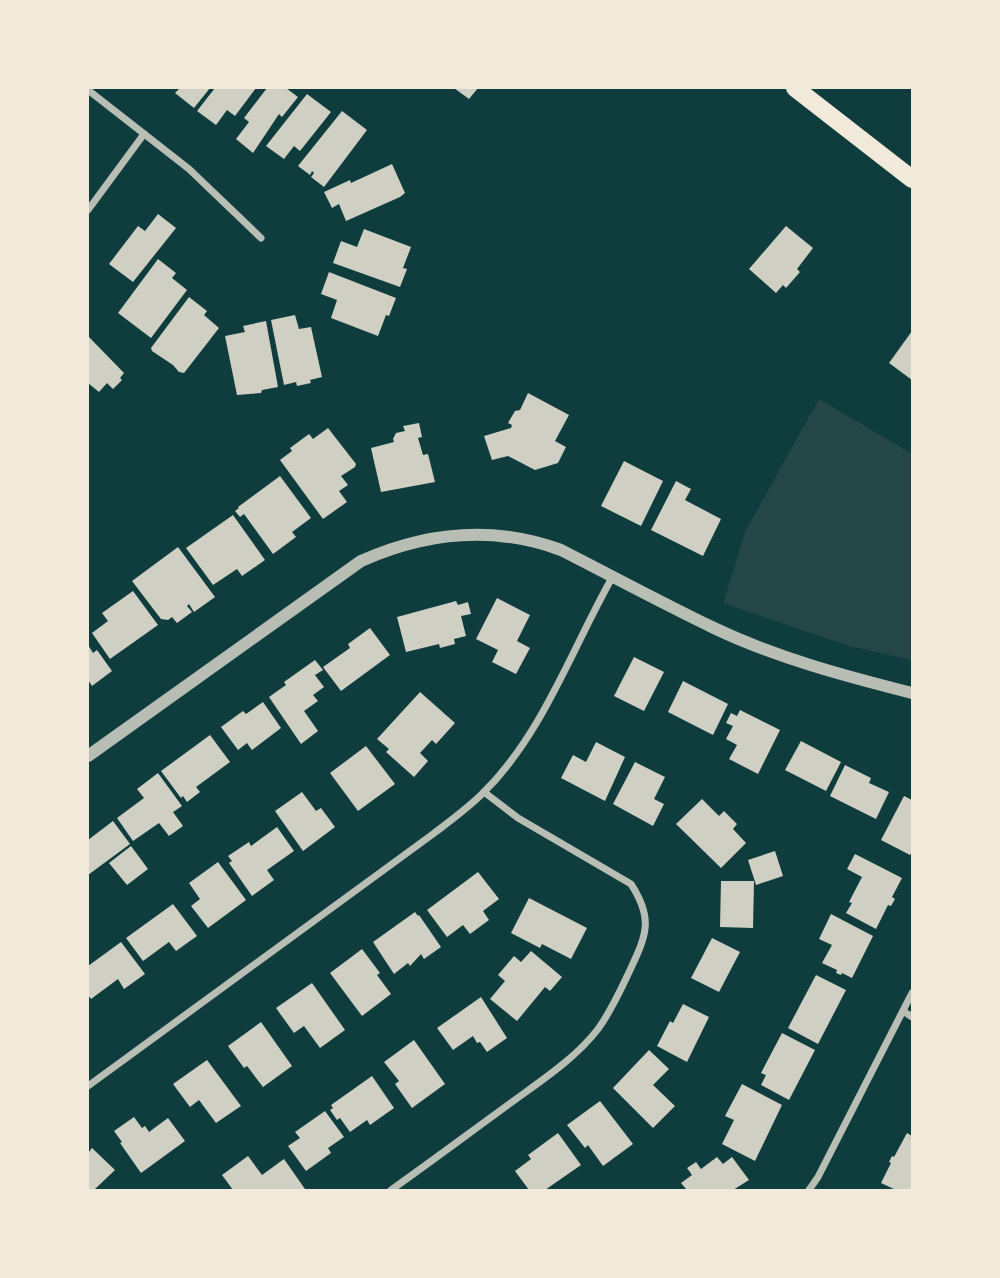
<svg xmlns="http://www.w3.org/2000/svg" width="1000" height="1278" font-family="Commissioner,sans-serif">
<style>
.green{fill:#244646}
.building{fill:#cfcfc3}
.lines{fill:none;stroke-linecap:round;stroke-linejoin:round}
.minor{stroke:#b8beb3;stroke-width:7}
.tertiary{stroke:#b8beb3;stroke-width:12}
.primary{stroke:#f1e9da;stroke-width:18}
</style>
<rect width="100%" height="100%" fill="#0f3d3e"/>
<path class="green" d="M819,399L912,454V660L849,646L723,603L746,530Z"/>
<g class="building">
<path d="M180,88H210L194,108L175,93Z"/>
<path d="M215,88H256L235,116L227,110L216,125L197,111Z"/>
<path d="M267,88H286L298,97L282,117L279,114L253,153L236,139L249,122L244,118Z"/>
<path d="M454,88H478L469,99Z"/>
<path d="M307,94L331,112L300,151L294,146L284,159L266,146Z"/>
<path d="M342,111L367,130L324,187L311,177L314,173L312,171L310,175L298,166Z"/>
<path d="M392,164L405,193L400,197L346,221L339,204L332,208L324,192L350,180L351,183Z"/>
<path d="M158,214L176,228L133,282L109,264L138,226L145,231Z"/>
<path d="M786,226L813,248L797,269L800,272L786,288L783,285L776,293L749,269Z"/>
<path d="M364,229L411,247L403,268L407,269L400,287L333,263L341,241L357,247Z"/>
<path d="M158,259L176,273L172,278L187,290L151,338L118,313Z"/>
<path d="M329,272L396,298L389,316L386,315L378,336L331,318L337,300L321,294Z"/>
<path d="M189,297L207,311L204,315L219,328L184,373L179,372L173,365L152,351L151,348Z"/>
<path d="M295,315L299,329L311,327L322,377L310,380L311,383L297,386L296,382L284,385L271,320Z"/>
<path d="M266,321L278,387L262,390L261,393L237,395L225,336L245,332L243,326Z"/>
<path d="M912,331V380L889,363Z"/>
<path d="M88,336L124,373L120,378L122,380L113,389L107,383L99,392L88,383Z"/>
<path d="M528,393L569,415L555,441L566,447L558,463L535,470L508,456L492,460L484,436L511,428L512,425L508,423L515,411L520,410Z"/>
<path d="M419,423L422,437L418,438L423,455L428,454L435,482L381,492L371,448L394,442L393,439L396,433L405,431L403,426Z"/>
<path d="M328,428L356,464L355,467L341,476L348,485L339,491L347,502L323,519L280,460L292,451L290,448L309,434L313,439Z"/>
<path d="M624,461L663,481L641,526L601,506Z"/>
<path d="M280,476L311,518L292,532L296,537L273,554L244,514L240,517L235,511L239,508L238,507Z"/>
<path d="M676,481L691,489L685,500L721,519L703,556L651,530Z"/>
<path d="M233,515L265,560L242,576L237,569L213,585L186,548Z"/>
<path d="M178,547L215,597L194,612L189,604L187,606L192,612L177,623L172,617L168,620L161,619L132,581Z"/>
<path d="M133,591L158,625L110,659L92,633L108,621L102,613Z"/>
<path d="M497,598L530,615L517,641L530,648L516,674L492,662L498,650L476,639Z"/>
<path d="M456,601L458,605L468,602L471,614L461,616L466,636L454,639L455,644L440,648L439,644L406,652L397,617Z"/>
<path d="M370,628L390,655L341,691L323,667L350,648L348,644Z"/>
<path d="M88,645L93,653L97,650L112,671L92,686L88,680Z"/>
<path d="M634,657L664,672L644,711L614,696Z"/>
<path d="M315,660L323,670L315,675L324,687L313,695L318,701L304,711L318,731L301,744L269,697L286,685L284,682Z"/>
<path d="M683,681L728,704L713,735L668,712Z"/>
<path d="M420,692L455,723L436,744L432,740L420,753L428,761L414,777L386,752L389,749L377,739Z"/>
<path d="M263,702L281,728L252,750L247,743L238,750L221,727L243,711L246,714Z"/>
<path d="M740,710L780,730L758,774L729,759L737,745L726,739L733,726L726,723L731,713L737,716Z"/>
<path d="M210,735L230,762L196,787L200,792L187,802L183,796L181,798L161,771Z"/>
<path d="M801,741L841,762L826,791L785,770Z"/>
<path d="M596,742L625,757L605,801L561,778L573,755L586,762Z"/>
<path d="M366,746L395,784L358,811L330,773Z"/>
<path d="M635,762L665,777L654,799L664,804L653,826L613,804Z"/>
<path d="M845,765L871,778L869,783L889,792L876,819L830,796Z"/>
<path d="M158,773L182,806L173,812L183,826L169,836L159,823L133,841L117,818L144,798L137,789Z"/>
<path d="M302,792L316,811L321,808L335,827L303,851L275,811Z"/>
<path d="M904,796L912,800V851L910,855L881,840Z"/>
<path d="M702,799L719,816L724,811L737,824L733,829L746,843L721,868L676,824Z"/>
<path d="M113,821L130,844L88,875V840Z"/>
<path d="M277,827L294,851L267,870L274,880L252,896L229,863L232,861L228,856L249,842L251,846Z"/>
<path d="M131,846L148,869L127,885L109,863Z"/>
<path d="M775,851L783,876L756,885L748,860Z"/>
<path d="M855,854L902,878L892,897L895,899L891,906L888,905L876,929L846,913L852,903L849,902L862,877L847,869Z"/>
<path d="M218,862L246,900L208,928L191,906L200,899L189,883Z"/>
<path d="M478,872L499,899L483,911L489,920L470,934L463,925L447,937L427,910Z"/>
<path d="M721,881H754L753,928L720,927Z"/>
<path d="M529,898L587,928L571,959L542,944L540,948L511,933Z"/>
<path d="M173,904L197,936L176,951L169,942L143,961L126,938Z"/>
<path d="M415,912L418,916L419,915L441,947L424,959L421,954L410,966L408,963L394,974L373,942Z"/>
<path d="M831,914L873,936L852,978L842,973L841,975L836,973L837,970L822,963L832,945L819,939Z"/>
<path d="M712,938L740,952L719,992L691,978Z"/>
<path d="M121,942L145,974L124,989L118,979L91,999L88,995V966Z"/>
<path d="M362,949L380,973L377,975L391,994L362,1016L330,973Z"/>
<path d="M531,951L562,977L550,991L545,987L517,1021L490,999L505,981L498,975L514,956L521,962Z"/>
<path d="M816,975L846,990L818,1044L788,1028Z"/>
<path d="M312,983L345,1030L320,1048L304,1026L294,1033L276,1008Z"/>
<path d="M481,997L507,1038L487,1052L480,1042L477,1043L473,1036L453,1050L437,1028Z"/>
<path d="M683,1004L709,1017L687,1062L657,1046L670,1021L673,1023Z"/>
<path d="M261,1022L292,1066L263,1087L247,1066L244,1068L228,1046Z"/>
<path d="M782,1033L815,1050L789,1100L761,1085L766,1075L761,1073Z"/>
<path d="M414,1040L445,1084L412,1108L395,1084L399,1081L384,1062Z"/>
<path d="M649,1050L669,1069L653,1085L675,1106L653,1128L613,1088Z"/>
<path d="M207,1060L241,1106L216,1123L199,1100L190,1107L173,1084Z"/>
<path d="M372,1076L394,1108L370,1125L367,1120L350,1132L340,1118L337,1120L330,1110L333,1108L331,1105Z"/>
<path d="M742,1084L782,1105L755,1161L722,1144L734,1120L725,1116Z"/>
<path d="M600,1101L633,1144L603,1166L588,1145L585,1148L567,1125Z"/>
<path d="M325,1111L344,1137L328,1148L331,1153L306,1171L288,1146L300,1138L295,1132Z"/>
<path d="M134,1117L142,1128L145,1126L149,1132L168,1118L185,1141L141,1173L120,1143L122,1142L114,1131Z"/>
<path d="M558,1133L581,1165L545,1190H529L515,1171L531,1159L528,1155Z"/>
<path d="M907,1133L912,1136V1190H896L881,1183L891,1163L889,1162L892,1156L894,1157Z"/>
<path d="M92,1148L115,1170L94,1190H88V1153Z"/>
<path d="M248,1156L262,1175L284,1159L305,1189L233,1190L222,1175Z"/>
<path d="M717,1157L723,1164L732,1157L749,1180L733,1190H687L681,1183L692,1175L687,1168L696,1162L701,1169Z"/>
</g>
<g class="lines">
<g class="minor">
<path d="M88,90L189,169L261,238"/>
<path d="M88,210L144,134"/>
<path d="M903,1011L912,1017"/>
<path d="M88,1086L433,834C450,821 468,808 483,793C543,734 572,648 613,576"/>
<path d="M391,1190C432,1161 472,1131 512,1102C542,1080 576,1058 598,1029C612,1010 621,989 631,968C647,934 653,918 631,884L518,818L484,792"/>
<path d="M809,1190L818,1177L912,993"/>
</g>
<path class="tertiary" d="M88,756L361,561C426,532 493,525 561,550C612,576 662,603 714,628C777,658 845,676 912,693"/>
<path class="primary" d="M795,88L912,179"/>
</g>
<rect width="1000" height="1278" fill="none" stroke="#f1e9da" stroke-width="178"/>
</svg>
